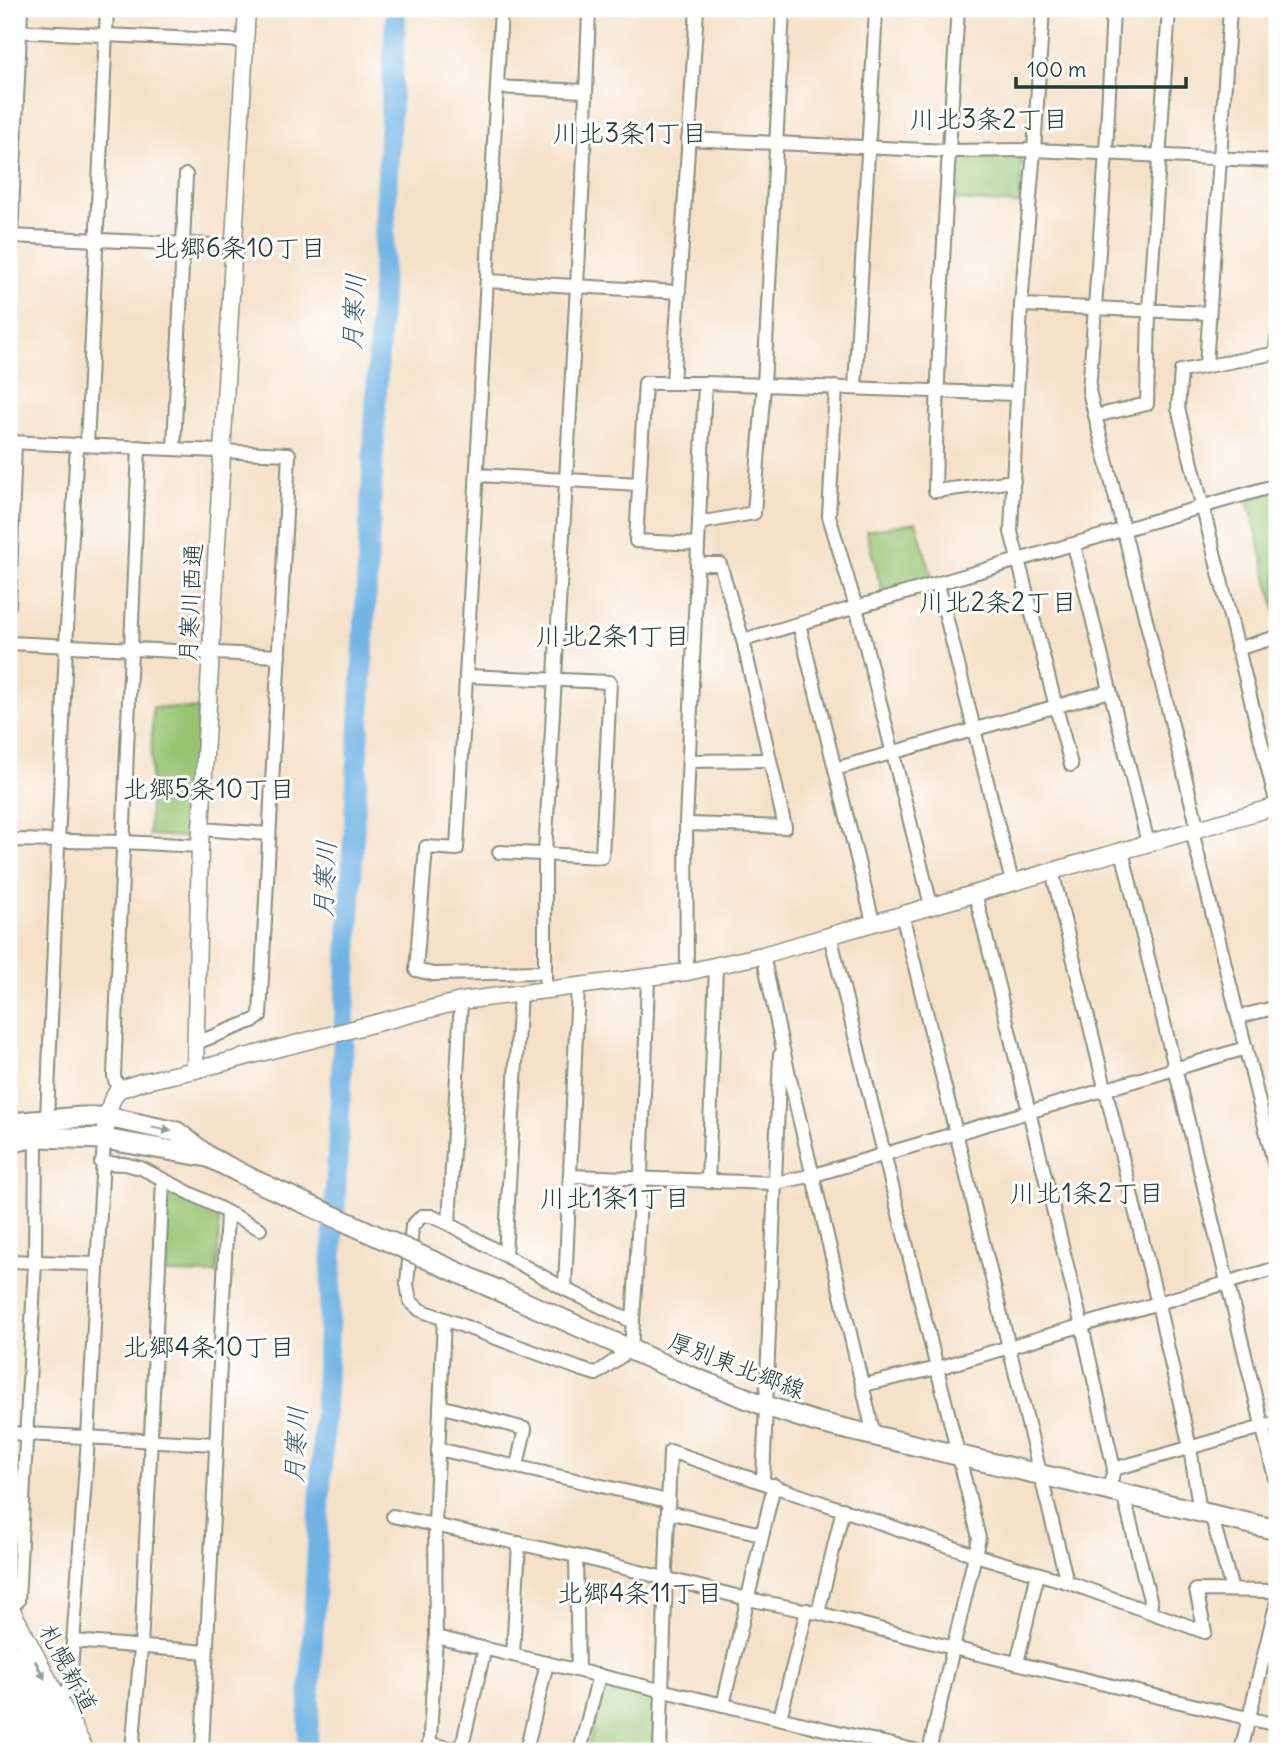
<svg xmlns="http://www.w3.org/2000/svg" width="1286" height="1760" font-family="Delius,'Klee One',sans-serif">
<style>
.green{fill:#98c472;stroke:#5c8053;stroke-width:2}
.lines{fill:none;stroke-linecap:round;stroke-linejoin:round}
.river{stroke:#6eb3e4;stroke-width:21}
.street-casing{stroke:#8a8f7e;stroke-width:16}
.secondary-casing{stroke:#8a8f7e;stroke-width:19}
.primary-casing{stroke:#8a8f7e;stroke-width:23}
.highway-casing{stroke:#8a8f7e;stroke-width:24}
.street{stroke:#fff;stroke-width:12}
.secondary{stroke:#fff;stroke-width:16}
.primary{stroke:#fff;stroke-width:19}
.highway{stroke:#fff;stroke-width:21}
.primary-bridge-casing{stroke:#8a8f7e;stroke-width:23;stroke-linecap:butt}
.primary-bridge{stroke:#fff;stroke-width:19}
.oneway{fill:#8f9e9a}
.labels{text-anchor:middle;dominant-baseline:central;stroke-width:6;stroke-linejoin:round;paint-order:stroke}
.street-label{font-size:24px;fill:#1f3d34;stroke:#fff}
.neighbourhood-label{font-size:26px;fill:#1f3d34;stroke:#fff}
.water-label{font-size:26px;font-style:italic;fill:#376069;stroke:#fff}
</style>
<rect width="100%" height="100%" fill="#fff"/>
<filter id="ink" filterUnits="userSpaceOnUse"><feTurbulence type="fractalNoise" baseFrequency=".0143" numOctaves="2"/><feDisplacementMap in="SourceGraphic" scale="14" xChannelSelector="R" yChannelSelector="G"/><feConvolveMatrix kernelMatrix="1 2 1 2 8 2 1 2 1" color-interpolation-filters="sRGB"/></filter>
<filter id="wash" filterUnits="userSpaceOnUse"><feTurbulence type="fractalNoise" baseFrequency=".00686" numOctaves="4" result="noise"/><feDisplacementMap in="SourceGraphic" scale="28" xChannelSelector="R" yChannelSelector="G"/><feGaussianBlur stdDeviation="1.57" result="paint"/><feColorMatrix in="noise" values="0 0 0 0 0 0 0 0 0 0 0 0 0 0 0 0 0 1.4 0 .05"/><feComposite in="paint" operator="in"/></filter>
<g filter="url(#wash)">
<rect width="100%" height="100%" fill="#f5e1c8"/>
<g class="green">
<path d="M965,155L1022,157L1019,204L956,200L957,159Z"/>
<path d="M1277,491V617L1248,499Z"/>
<path d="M916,522L932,577L882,591L866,531Z"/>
<path d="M153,707L198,709L193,838L149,835Z"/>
<path d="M174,1194L216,1216L219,1221L217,1274L166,1273L168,1196Z"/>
<path d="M607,1683L652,1695L655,1699L653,1751H587L603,1687Z"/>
</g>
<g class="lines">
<path class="river" d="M307,1751L396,9"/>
</g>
</g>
<g filter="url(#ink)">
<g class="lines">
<g class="street-casing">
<g id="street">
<path d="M501,9L457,849L426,847L416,970L433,974L545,972"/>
<path d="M958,9C947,169 938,330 935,491L1014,481"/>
<path d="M1043,9L1034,150L1021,305L1011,532L1071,765"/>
<path d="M1113,9L1106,153L1089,391L1198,829"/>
<path d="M9,31L246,41"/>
<path d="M497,87L586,91"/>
<path d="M688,139L948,151L1034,150L1277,161"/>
<path d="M9,236L234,246"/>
<path d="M11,236L21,9"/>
<path d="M487,281L679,292"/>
<path d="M1021,305L1209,313"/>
<path d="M1276,353L1277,338"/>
<path d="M1277,353L1181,371L1178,408L1277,805"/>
<path d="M1206,366L1230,9"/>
<path d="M673,383L697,9"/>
<path d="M836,387L829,516L856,607L931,905"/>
<path d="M855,388L876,9"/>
<path d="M1095,416L1147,404L1149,310L1169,9"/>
<path d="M9,442L289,454L260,1016L255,1020L196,1043"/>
<path d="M87,445L107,9"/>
<path d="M174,448L186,175"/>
<path d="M477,475L639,484"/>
<path d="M699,523L754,513L764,385L783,9"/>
<path d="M698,544L636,541L645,383H705L1016,394"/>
<path d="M1074,545L1148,843"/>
<path d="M938,584L1012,882"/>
<path d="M9,606L15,442"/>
<path d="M799,624L873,922"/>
<path d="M743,640L1277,485"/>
<path d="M9,643L279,656"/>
<path d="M1237,649L1277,637"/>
<path d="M466,676L610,682L602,857L499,852"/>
<path d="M689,761L768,760"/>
<path d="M835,769L1110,691"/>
<path d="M686,824L785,827L743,640L720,564H697"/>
<path d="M201,829L269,834"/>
<path d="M1192,831L1277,1175"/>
<path d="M9,840L123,842L200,846"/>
<path d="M1122,851L1277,1486"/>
<path d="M1052,871L1158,1304L1190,1448L1200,1512"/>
<path d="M975,893L1082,1326L1114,1469"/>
<path d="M902,914L1067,1582"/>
<path d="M830,935L979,1538L929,1751"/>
<path d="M763,955L781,1041L874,1435"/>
<path d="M687,972L686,824L705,383"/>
<path d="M545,979V854L583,178L589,9"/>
<path d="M1238,1017L1277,1007"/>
<path d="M118,1090L114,1076L139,447"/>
<path d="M47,1119L66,646L77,444"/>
<path d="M101,1163L124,1164L141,1168L260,1229"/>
<path d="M571,1176L775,1183L814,1175L1246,1048"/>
<path d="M708,1182L716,966"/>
<path d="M449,1224L461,1001"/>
<path d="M505,1255L520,992"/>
<path d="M9,1261L96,1264"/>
<path d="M565,1289L578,986"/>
<path d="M633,1322L565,1289L449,1224L431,1216H422L412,1226L407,1284L410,1301L420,1310L580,1369L596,1374L631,1349C640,1226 644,1102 648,978"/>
<path d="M863,1385L938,1368L1277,1268"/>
<path d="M440,1406L525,1429L517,1466"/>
<path d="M9,1433L215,1444"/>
<path d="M438,1449L668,1501"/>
<path d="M763,1481L780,1055"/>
<path d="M1109,1490L1114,1469L1277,1423"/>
<path d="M1123,1493L1151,1604L1146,1610"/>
<path d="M668,1512L761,1534"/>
<path d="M1211,1514L1232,1590"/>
<path d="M393,1516L576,1556L748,1599L818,1613L953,1648L1277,1725"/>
<path d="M576,1556L578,1670"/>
<path d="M9,1608L18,1601L35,1262L36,1137"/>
<path d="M818,1613L843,1509"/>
<path d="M436,1637L918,1751"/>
<path d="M73,1641L206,1652"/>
<path d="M513,1655L519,1543"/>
<path d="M1017,1663L1038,1573"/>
<path d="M58,1704L70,1685L88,1438L104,1139"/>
<path d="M723,1705L774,1485"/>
<path d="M780,1718L807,1610"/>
<path d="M429,1744L467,1751"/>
<path d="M461,1750L485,1648"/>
<path d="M132,1751L141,1648L163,1180"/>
<path d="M202,1751L227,1213"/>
<path d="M429,1751L436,1637L435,1524L444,1319"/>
<path d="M526,1751L547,1663"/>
<path d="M580,1751L599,1675"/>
<path d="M660,1751L670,1451L975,1555L1067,1582L1205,1632L1196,1590L1277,1591"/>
<path d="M1241,1751L1277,1601"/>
</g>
</g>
<g class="secondary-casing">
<g id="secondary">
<path d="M195,1070L200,846L247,9"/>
<path d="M104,1139L111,1102L118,1090L141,1082L195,1070L461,1001L687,972L763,955L1277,806"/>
</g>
</g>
<g class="primary-casing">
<g id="primary">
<path d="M9,1123L81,1117H107L177,1132L209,1157L258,1182"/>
<path d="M9,1143L36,1137L104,1139L208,1157"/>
<path d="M419,1255L687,1375L766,1406L816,1422L1277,1530"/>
</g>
</g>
<g class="highway-casing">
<g id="highway">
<path d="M9,1610L83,1751"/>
<path d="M9,1654L60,1751"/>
<path d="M9,1696L37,1751"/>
<path d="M9,1736L17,1751"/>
</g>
</g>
<use href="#street" class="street"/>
<use href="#secondary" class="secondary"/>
<use href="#primary" class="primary"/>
<use href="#highway" class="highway"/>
<g class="primary-bridge-casing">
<path id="primary-bridge" d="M258,1182L419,1255"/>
</g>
<use href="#primary-bridge" class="primary-bridge"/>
</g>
<defs><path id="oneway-solid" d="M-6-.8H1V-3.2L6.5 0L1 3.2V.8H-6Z" transform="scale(1.75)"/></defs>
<g class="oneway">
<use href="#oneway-solid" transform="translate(162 1129) rotate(12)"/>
<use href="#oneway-solid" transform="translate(40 1670) rotate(62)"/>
</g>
</g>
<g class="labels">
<g class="street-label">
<text transform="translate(190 603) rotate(-87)">月寒川西通</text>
<text transform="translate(737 1365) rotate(21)">厚別東北郷線</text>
<text transform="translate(69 1668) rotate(62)">札幌新道</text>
</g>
<g class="neighbourhood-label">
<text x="989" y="118">川北3条2丁目</text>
<text x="630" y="132">川北3条1丁目</text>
<text x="240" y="247">北郷6条10丁目</text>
<text x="998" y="601">川北2条2丁目</text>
<text x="613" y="635">川北2条1丁目</text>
<text x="209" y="788">北郷5条10丁目</text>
<text x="1087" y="1192">川北1条2丁目</text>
<text x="615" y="1197">川北1条1丁目</text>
<text x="209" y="1346">北郷4条10丁目</text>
<text x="640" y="1592">北郷4条11丁目</text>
</g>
<g class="water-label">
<text transform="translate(353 312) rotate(-87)">月寒川</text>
<text transform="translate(324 879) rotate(-87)">月寒川</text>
<text transform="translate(295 1445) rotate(-87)">月寒川</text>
</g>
</g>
<rect width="1286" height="1760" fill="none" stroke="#fff" stroke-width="35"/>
<path d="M1016 77v10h170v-10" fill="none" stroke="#1f3d34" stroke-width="3.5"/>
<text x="1027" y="77" font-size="21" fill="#1f3d34" stroke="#ffffff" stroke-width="5" paint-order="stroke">100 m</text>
</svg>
